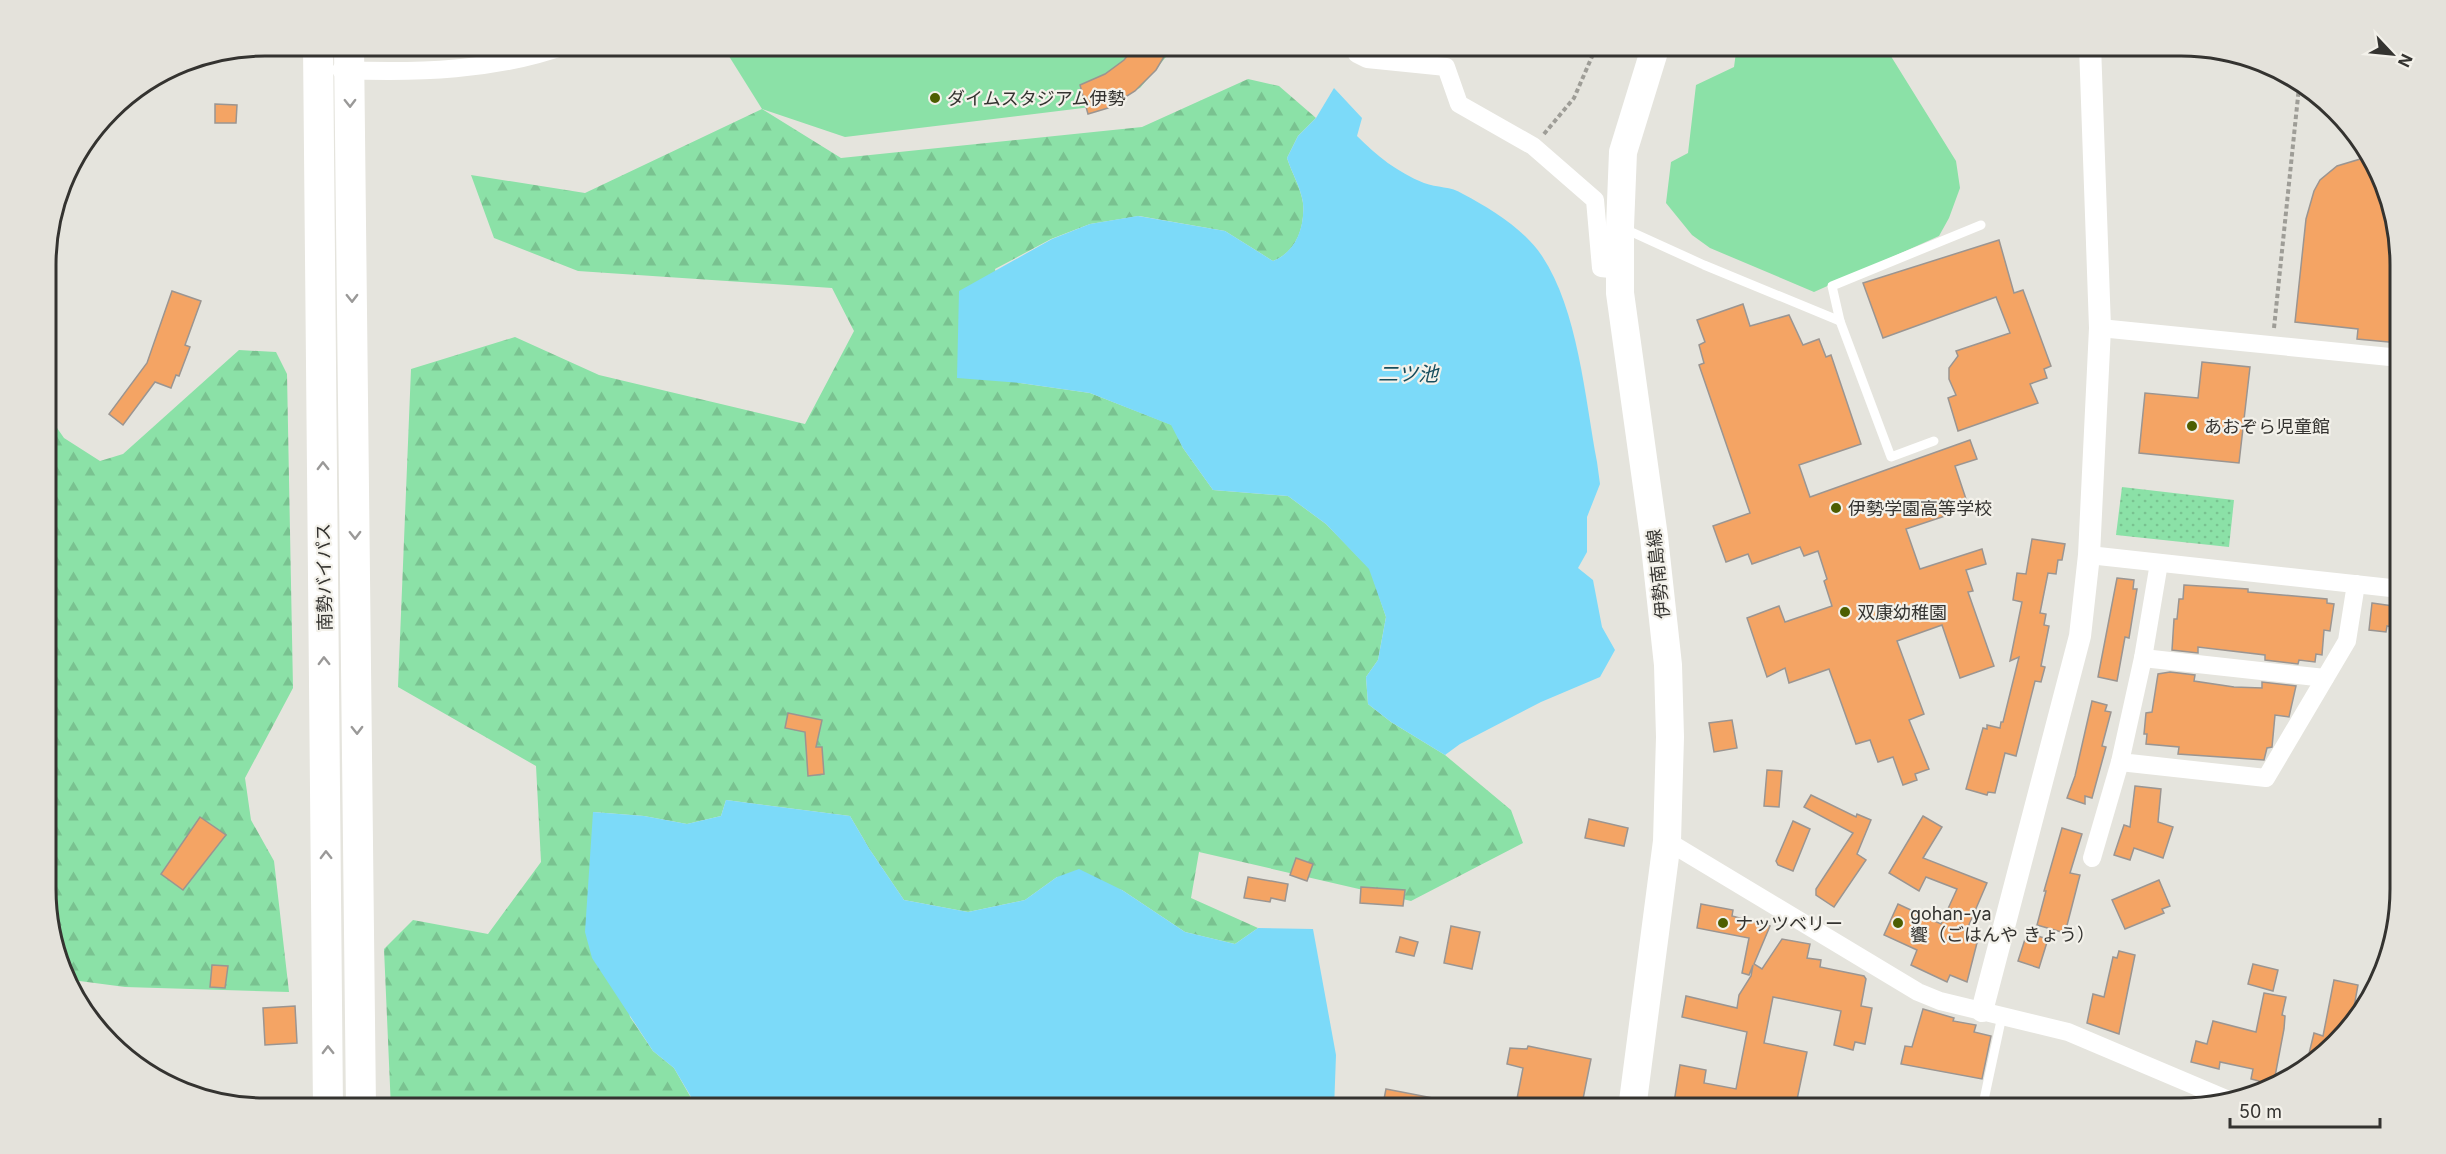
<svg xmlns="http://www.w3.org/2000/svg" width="2446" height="1154" font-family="Inter,'Noto Sans JP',sans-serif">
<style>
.grass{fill:#8be1a7}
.forest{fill:url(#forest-firs)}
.park{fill:url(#park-dots)}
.water{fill:#7cdaf9}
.building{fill:#f4a464;stroke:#9b9591;stroke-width:1.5}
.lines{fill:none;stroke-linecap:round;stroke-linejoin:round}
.path{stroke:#9e9d97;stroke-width:4;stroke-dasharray:4.5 3;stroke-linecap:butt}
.service{stroke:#fff;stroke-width:9}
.minor{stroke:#fff;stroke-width:18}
.tertiary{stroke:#fff;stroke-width:22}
.primary{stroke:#fff;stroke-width:28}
.trunk{stroke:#fff;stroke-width:30}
.oneway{stroke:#9a9998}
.poi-dot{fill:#4d5e01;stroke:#f3f1ea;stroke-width:2}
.labels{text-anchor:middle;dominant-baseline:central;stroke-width:4.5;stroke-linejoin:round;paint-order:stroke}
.poi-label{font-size:18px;fill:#343330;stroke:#f3f1ea;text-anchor:start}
.street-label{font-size:18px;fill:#343330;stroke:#f3f1ea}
.water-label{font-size:20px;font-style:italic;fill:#164d5d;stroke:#f3f1ea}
.rim{fill:none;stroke:#343330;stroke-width:3}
</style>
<defs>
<pattern id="forest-firs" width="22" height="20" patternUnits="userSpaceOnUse" patternTransform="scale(1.5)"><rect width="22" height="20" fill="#8be1a7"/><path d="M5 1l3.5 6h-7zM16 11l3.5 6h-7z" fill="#79c290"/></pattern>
<pattern id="park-dots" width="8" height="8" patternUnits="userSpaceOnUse" patternTransform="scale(1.5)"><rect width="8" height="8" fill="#8be1a7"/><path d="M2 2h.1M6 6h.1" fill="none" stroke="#79c290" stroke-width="1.8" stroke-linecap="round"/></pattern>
</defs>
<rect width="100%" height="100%" fill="#e5e4dd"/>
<g class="grass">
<path d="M722,45H1176L1140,88L1091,107L845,137L762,109Z"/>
<path d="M1737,45H1884L1956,161L1960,188L1949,218L1939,236L1814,292L1710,248L1692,235L1666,203L1671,162L1688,153L1696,85L1734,67Z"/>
</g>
<g class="forest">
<path d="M1248,79L1279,86L1316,118L1298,136L1287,158C1291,171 1301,188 1303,203C1305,228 1296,252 1273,261L1225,231L1139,216L1090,224L1051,239L995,269L1020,383L1090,393L1172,425L1183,448L1213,490L1288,496L1326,524L1370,569L1386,617L1378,660L1366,677L1368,704L1391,722L1445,755L1511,810L1523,843L1411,901L1199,852L1191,898L1258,928L1235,944L1185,932L1122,890L1057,877L1025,900L968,912L904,900L870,850L850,816L726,800L721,816L687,824L644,816L593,812L630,1017L653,1051L674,1068L694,1103L693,1109H391L384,949L413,920L488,934L541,862L536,766L398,687L411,369L515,337L599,375L805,424L854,331L832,288L578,271L494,238L471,175L585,193L762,109L841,158L1142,127Z"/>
<path d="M239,350L276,352L287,374L293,688L245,778L251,820L274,861L289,992L125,987L72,980L47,919L46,412L64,438L100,461L123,454Z"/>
</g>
<path class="park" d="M2122,487L2234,500L2229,547L2116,535Z"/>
<g class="water">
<path d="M1334,88L1362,118L1357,136C1377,156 1397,172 1424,183C1437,188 1451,186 1463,194C1491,209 1523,228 1542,256C1578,310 1585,398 1597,462L1600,484L1587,517V552L1578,568L1593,580L1602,627L1615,650L1600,677L1541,702L1460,744L1445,755L1391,722L1368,704L1366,677L1378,660L1386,617L1369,569L1326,524L1288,496L1213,490L1183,448L1171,425L1090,393L1020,383L957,378L959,291L1052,239L1090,224L1138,216L1225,231L1273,261C1296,252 1305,227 1303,203C1301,188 1291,171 1287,158L1298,136L1316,118Z"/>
<path d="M726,800L850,816L870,850L904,900L968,912L1025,900L1057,877L1079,869L1122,890L1185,932L1235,944L1258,928L1313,929L1336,1055L1334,1109H806L789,1106L784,1109H693L694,1102L674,1068L653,1051L592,958L585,932L593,812L644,816L687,824L721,816Z"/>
</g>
<g class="building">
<path d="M1136,45H1171L1156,70L1135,91L1108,108L1088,114L1080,85L1105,74L1124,60Z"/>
<path d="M215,104L237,105L236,123H215Z"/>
<path d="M2367,157L2399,236V343L2357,339L2358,329L2295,322L2306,219L2314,191L2320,180L2337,166Z"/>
<path d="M1999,240L2014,293L2023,290L2051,366L2044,369L2047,378L2030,384L2038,403L1958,431L1948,398L1956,395L1949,379V368L1958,356L1956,351L2010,333L1996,297L1883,338L1863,283Z"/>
<path d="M172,291L201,301L185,345L190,347L179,376L176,375L171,388L155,382L123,425L109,414L147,363Z"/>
<path d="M1743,304L1750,326L1789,315L1803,345L1819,339L1826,357L1831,355L1861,444L1799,465L1810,497L1970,440L1977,459L1955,466L1969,508L1906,529L1920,569L1982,549L1986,564L1966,570L1973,591L1968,592L1994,666L1960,678L1942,625L1897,641L1924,714L1909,720L1929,769L1915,774L1917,780L1903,785L1893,757L1878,762L1870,740L1856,744L1829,669L1789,683L1785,668L1767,677L1747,618L1779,606L1785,622L1832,606L1824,581L1827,579L1818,551L1804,556L1800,547L1752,564L1748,554L1726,562L1713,526L1750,513L1699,365L1704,363L1699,345L1705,342L1697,320Z"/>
<path d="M2202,362L2250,367L2239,463L2139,453L2145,393L2198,398Z"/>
<path d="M2032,539L2065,544L2062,560H2058L2056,574L2048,573L2040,613L2046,614L2044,625L2049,626L2041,666L2045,667L2041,682L2035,681L2016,756L2005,753L1995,793L1988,792L1987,795L1966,789L1983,728L1987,729V725L2000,728L2001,722H2003L2019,657L2010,661L2022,602L2013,600L2017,573L2026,574Z"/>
<path d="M2117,578L2134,580L2133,589H2137L2129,638L2125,637L2117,681L2098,677Z"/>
<path d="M2184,585L2248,589V592L2327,599V603L2334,604L2330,631L2324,630L2322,655L2316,654L2315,662L2299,660L2298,664L2265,660V655L2198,647V653L2172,650L2174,619H2177L2179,599H2183Z"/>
<path d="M2372,603L2400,607V622L2393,621L2392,627L2387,626L2386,632L2369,630Z"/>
<path d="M2170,672L2195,675L2194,681L2234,687L2262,688V682L2296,686L2289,717L2275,715L2272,747L2267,748L2264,760L2178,754L2179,747L2146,744L2147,734H2144L2146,713L2152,712L2158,674Z"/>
<path d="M2092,701L2107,705L2105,711L2111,712L2102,746L2106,747L2092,798L2085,796V804L2067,798L2075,776Z"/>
<path d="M788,713L822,720L816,747H822L824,774L808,776L805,732L785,728Z"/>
<path d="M1732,720L1737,748L1714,752L1709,723Z"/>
<path d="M1767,770L1782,771L1779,807L1764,806Z"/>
<path d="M2135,786L2161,789L2158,822L2173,827L2163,858L2134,848L2130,860L2114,855L2124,825L2130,827Z"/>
<path d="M1811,795L1856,817L1857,814L1871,820L1857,854L1866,860L1834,907L1816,895V889L1853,833L1804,807Z"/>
<path d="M1923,816L1942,827L1923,858L1987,883L1965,934L1978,939L1967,982L1950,975L1947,982L1911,965L1917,950L1884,935L1898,904L1941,924L1957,889L1926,877L1919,891L1889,873Z"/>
<path d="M200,817L226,835L183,890L161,874Z"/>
<path d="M1589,819L1628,828L1624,846L1585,838Z"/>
<path d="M1793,821L1810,829L1793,871L1778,865L1776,861Z"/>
<path d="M2062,828L2082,834L2070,873L2080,875L2065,933L2037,925L2046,891H2044Z"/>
<path d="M1296,858L1313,864L1307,881L1290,875Z"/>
<path d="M1248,877L1288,884L1285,901L1271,898L1270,902L1244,898Z"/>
<path d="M2159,880L2170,906L2162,909L2164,913L2125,929L2112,900Z"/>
<path d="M1361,887L1405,890L1403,906L1360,903Z"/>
<path d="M1701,904L1733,910L1732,916L1770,926L1754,964L1762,969L1782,939L1810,944L1807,958L1821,960L1820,967L1864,976L1866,979L1861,1006L1872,1008L1865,1044L1855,1042L1853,1050L1834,1045L1841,1011L1773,997L1764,1043L1807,1052L1795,1109H1673L1680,1065L1706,1070L1704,1083L1736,1089L1747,1032L1682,1017L1686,996L1737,1008L1739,995L1751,976L1753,965L1749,975L1742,973L1749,938L1697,928Z"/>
<path d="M1451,926L1480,932L1472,969L1444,963Z"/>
<path d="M2027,933L2048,939L2039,968L2018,961Z"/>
<path d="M1400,937L1418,942L1414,956L1396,952Z"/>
<path d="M2119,951L2135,955L2119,1034L2087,1023L2093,994L2104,997L2113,957L2117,958Z"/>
<path d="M2253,964L2278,970L2273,991L2248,984Z"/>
<path d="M212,965L228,966L225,988L210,987Z"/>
<path d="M2334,980L2358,985L2350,1029L2305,1070L2314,1033L2323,1036Z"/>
<path d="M2264,993L2286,997L2282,1015L2285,1016L2284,1029L2273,1087L2258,1084L2259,1081L2251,1079L2253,1069L2220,1062L2219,1069L2191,1062L2196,1041L2207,1044L2213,1021L2256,1032Z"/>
<path d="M295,1006L297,1043L265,1045L263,1008Z"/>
<path d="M1923,1009L1954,1018L1953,1021L1976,1025L1974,1032L1991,1036L1982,1079L1901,1064L1905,1046L1912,1047Z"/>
<path d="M1528,1046L1591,1059L1581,1109H1515L1523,1068L1507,1064L1510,1048L1527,1049Z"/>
<path d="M1386,1089L1449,1101L1448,1109H1382Z"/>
</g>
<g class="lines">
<g class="path">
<path d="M1544,134L1574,98L1597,45"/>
<path d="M2274,328L2299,87"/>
</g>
<g class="service">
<path d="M1625,229L1704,265L1840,321L1832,286L1981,225"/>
<path d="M1840,321L1891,457L1934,441"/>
<path d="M1982,1109L2002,1016"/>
</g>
<g class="minor">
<path d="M1353,45L1357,54L1367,59L1446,67L1459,104L1533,146L1595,200L1601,268L1620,270"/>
<path d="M341,70C417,73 495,71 567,45"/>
<path d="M2100,328L2400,358"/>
<path d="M2089,555L2400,589"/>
<path d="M2159,563L2143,658L2120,762L2266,778L2347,641L2356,584"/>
<path d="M2143,658L2325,678"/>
<path d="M1667,841L1918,992L1940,1001L2068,1032L2231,1101"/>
<path d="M2092,858L2120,762"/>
</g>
<path class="tertiary" d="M1982,1011L2080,636L2089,555L2100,328L2090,45"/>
<path class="primary" d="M1632,1109L1667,841L1670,737L1668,665L1654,537L1620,293V227L1623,152L1656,45"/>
<g class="trunk">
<path d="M318,45L328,1109"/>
<path d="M349,45L361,1109"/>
</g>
</g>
<defs><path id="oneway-chevron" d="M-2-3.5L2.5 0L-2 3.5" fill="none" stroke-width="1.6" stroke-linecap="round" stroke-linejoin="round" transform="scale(1.5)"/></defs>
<g class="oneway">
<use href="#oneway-chevron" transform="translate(350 103) rotate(89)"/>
<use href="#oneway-chevron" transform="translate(352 298) rotate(89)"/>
<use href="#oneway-chevron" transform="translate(323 466) rotate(-91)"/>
<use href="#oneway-chevron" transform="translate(355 535) rotate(89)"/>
<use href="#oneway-chevron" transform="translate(324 661) rotate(-91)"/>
<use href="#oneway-chevron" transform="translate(357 730) rotate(89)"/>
<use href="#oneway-chevron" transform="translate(326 855) rotate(-91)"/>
<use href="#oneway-chevron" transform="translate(328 1050) rotate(-91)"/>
</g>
<g class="poi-dot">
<circle cx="935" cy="98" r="6"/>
<circle cx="2192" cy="426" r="6"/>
<circle cx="1836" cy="508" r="6"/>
<circle cx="1845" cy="612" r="6"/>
<circle cx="1723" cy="923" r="6"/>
<circle cx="1898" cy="923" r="6"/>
</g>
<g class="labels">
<g class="poi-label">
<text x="947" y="98">ダイムスタジアム伊勢</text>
<text x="2204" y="426">あおぞら児童館</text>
<text x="1848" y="508">伊勢学園高等学校</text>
<text x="1857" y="612">双康幼稚園</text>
<text x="1910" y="913">gohan-ya<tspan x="1910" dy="21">饗（ごはんや きょう）</tspan></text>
<text x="1735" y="923">ナッツベリー</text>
</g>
<g class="street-label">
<text transform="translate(1658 574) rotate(-96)">伊勢南島線</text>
<text transform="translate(324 577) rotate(-91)">南勢バイパス</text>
</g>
<g class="water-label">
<text x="1408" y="374">二ツ池</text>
</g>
</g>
<path d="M0 0H2446V1154H0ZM265 56H2181A209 209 0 0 1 2390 265V889A209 209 0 0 1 2181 1098H265A209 209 0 0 1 56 889V265A209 209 0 0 1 265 56Z" fill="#e4e2db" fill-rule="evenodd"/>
<path class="rim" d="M265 56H2181A209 209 0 0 1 2390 265V889A209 209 0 0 1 2181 1098H265A209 209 0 0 1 56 889V265A209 209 0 0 1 265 56Z"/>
<g transform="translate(2392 54) rotate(116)" stroke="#f3f1ea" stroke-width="4.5" paint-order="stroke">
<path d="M0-4.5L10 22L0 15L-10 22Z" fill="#343330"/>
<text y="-9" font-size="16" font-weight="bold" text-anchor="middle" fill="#343330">N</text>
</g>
<path d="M2230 1118v9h150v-9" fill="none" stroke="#343330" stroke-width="3"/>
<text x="2239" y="1118" font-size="18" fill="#343330" stroke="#f3f1ea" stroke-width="4.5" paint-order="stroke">50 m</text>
</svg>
